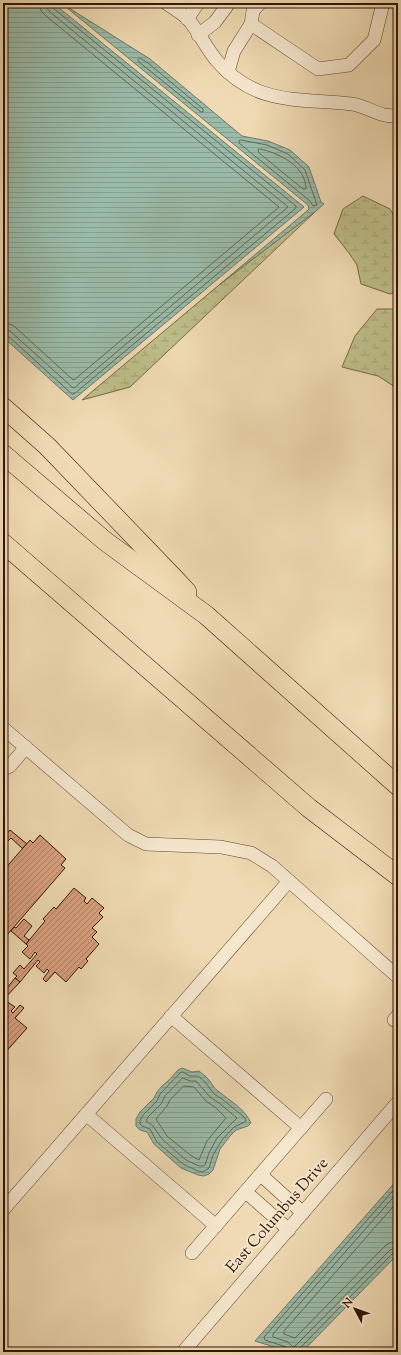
<svg xmlns="http://www.w3.org/2000/svg" width="401" height="1355" font-family="'Sorts Mill Goudy',serif">
<style>
.wetland{fill:url(#wetland-marsh);stroke:#786a46}
.water{fill:url(#water-rules);stroke:#707967}
.lines{fill:none;stroke-linecap:round;stroke-linejoin:round}
.shore{stroke:#666856;stroke-width:1}
.building{fill:url(#building-hatch);stroke:#321504}
.minor-casing{stroke:#614630;stroke-width:14}
.highway-casing{stroke:#321504;stroke-width:20}
.minor{stroke:#f5e7ce;stroke-width:13}
.highway{stroke:#efdab3;stroke-width:19}
.labels{text-anchor:middle;dominant-baseline:central;stroke-width:4;stroke-linejoin:round;paint-order:stroke}
.street-label{font-size:16px;fill:#321504;stroke:#f5e7ce}
</style>
<defs>
<pattern id="wetland-marsh" width="20" height="14" patternUnits="userSpaceOnUse"><rect width="20" height="14" fill="#bebe89"/><path d="M1 5h8M5 5V1M11 12h8M15 12V8" fill="none" stroke="#a4a275"/></pattern>
<pattern id="water-rules" width="6" height="5" patternUnits="userSpaceOnUse"><rect width="6" height="5" fill="#9abba9"/><path d="M0 2.5h6" fill="none" stroke="#85a090"/></pattern>
<pattern id="building-hatch" width="6" height="6" patternUnits="userSpaceOnUse"><rect width="6" height="6" fill="#d9a080"/><path d="M-1 1l2-2M0 6l6-6M5 7l2-2" fill="none" stroke="#b18167"/></pattern>
</defs>
<rect width="100%" height="100%" fill="#efdab3"/>
<filter id="stains"><feTurbulence type="fractalNoise" baseFrequency=".005" numOctaves="4"/><feColorMatrix values="0 0 0 0 .2 0 0 0 0 .09 0 0 0 0 .02 0 0 0 .5 -.17"/></filter>
<radialGradient id="worn" r=".72"><stop offset=".6" stop-color="#630" stop-opacity="0"/><stop offset="1" stop-color="#630" stop-opacity=".3"/></radialGradient>
<g class="wetland">
<path d="M363,196L390,209L398,223V292L390,294L361,284L357,265L349,253L334,234L343,209Z"/>
<path d="M316,211L130,387L82,400L219,285Z"/>
<path d="M377,309H398V389L378,376L342,367L355,336Z"/>
</g>
<g class="water">
<path d="M3,3H53L304,207L73,400L3,337Z"/>
<path d="M61,3L150,59L242,136L268,141L290,150L309,167L321,202L324,204L316,211L219,285L307,211L309,209L308,205Z"/>
<path d="M182,1068L192,1072L199,1071C202,1074 206,1076 208,1079C212,1083 213,1088 218,1091C229,1100 245,1109 251,1123L248,1126L236,1130L230,1136L220,1149L213,1170L209,1174L204,1176L198,1175L181,1168L154,1144L147,1132L140,1130L136,1126V1119L140,1112L154,1098L157,1092L162,1086L169,1080L178,1070Z"/>
<path d="M398,1179V1254L302,1352H290L255,1341Z"/>
</g>
<g class="lines">
<g class="shore">
<path d="M140,58L148,63L203,109V112H201L139,62L138,60Z"/>
<path d="M241,140L267,145L288,154L305,170L317,205L313,206L310,201L239,143V141Z"/>
<path d="M260,149C279,153 306,166 306,189H303L259,153L258,150Z"/>
<path d="M3,323L9,324L14,326L72,379L74,380L279,207L46,16L41,11L40,3"/>
<path d="M3,329L10,331L72,387L74,388L288,207L50,12L46,7V3"/>
<path d="M3,334L7,335L72,394H74L296,208V206L53,8L51,3"/>
<path d="M183,1072L190,1076H198L205,1082L214,1094L222,1099L244,1117L246,1120L245,1122L234,1127L222,1140L213,1155L209,1168L203,1172L198,1171L183,1164L157,1142L150,1129L142,1126L140,1124V1120L144,1114L157,1101L160,1094L180,1073Z"/>
<path d="M183,1078L190,1081H196L210,1097L219,1103L237,1118L217,1138L209,1153L205,1165L203,1166H199L186,1160L162,1139L153,1126L146,1121L148,1117L161,1104L165,1096Z"/>
<path d="M184,1086L194,1087L206,1101L216,1108L226,1118L207,1141L199,1160L190,1155L167,1136L156,1119L167,1106L170,1100Z"/>
<path d="M398,1192L273,1334V1337L288,1342L293,1347L295,1346L390,1250L398,1247"/>
<path d="M398,1201L284,1331V1334L295,1338L386,1245L392,1242L398,1241"/>
<path d="M289,1352L286,1347L265,1340L264,1337L398,1185"/>
<path d="M299,1352L301,1347L393,1253L398,1252"/>
</g>
</g>
<g class="building">
<path d="M10,830L27,844L23,849L11,838L8,841L4,837Z"/>
<path d="M40,835L66,859L61,865L65,868L7,935L3,931V871L30,840L33,843Z"/>
<path d="M74,888L86,898L84,901L87,904L92,898L104,908L99,913L103,917L92,928L97,932L92,937L99,944L86,959L88,961L81,969L79,967L66,982L55,972L46,982L43,979L49,971L47,969L44,973L36,966L40,962L38,960L20,982L15,978L17,976L13,973L20,965L24,969L37,954L35,952L30,959L22,952L28,946L26,944L45,921L43,919L54,907L56,909Z"/>
<path d="M24,919L32,926L24,936L29,940L26,944L11,931L14,927L16,928Z"/>
<path d="M15,978L20,982L3,1000V993Z"/>
<path d="M6,1001L15,1007L11,1011L13,1013L20,1005L24,1008L15,1018L27,1028L3,1055V1004Z"/>
</g>
<g class="lines">
<g class="minor-casing">
<g id="minor">
<path d="M166,3C173,8 182,13 188,19C199,32 206,48 217,61C256,106 299,98 352,104C368,106 381,119 398,115"/>
<path d="M187,19L198,3"/>
<path d="M251,24L253,11L260,3"/>
<path d="M198,35L215,22L229,3"/>
<path d="M228,72L234,51L251,24L318,69L349,65L374,40L383,3"/>
<path d="M3,728L128,835L146,844L221,847L251,853L272,866L398,977"/>
<path d="M3,769L10,766L26,747"/>
<path d="M171,1016L301,1128"/>
<path d="M394,1020L398,1015"/>
<path d="M86,1114L216,1226"/>
<path d="M261,1175L303,1213"/>
<path d="M246,1192L289,1230"/>
<path d="M3,1210L289,881"/>
<path d="M192,1253L326,1099"/>
<path d="M183,1352L398,1102"/>
</g>
</g>
<g class="highway-casing">
<g id="highway">
<path d="M3,407L47,446L175,579L187,592"/>
<path d="M3,454L105,541L206,615L398,786"/>
<path d="M3,543L309,808L398,876"/>
</g>
</g>
<use href="#minor" class="minor"/>
<use href="#highway" class="highway"/>
</g>
<g class="labels">
<g class="street-label">
<text transform="translate(278 1216) rotate(-49)">East Columbus Drive</text>
</g>
</g>
<rect width="401" height="1355" fill="none" stroke="#efdab3" stroke-width="16"/>
<rect x="4" y="4" width="393" height="1347" fill="none" stroke="#321504" stroke-width="2"/>
<rect x="8" y="8" width="385" height="1339" fill="none" stroke="#321504"/>
<g transform="translate(355 1309) rotate(311)" stroke="#f5e7ce" stroke-width="3" paint-order="stroke">
<path d="M0-3L7 15L0 10L-7 15Z" fill="#321504"/>
<text y="-6" font-size="11" font-weight="bold" text-anchor="middle" fill="#321504">N</text>
</g>
<rect width="100%" height="100%" filter="url(#stains)"/>
<rect width="100%" height="100%" fill="url(#worn)"/>
</svg>
